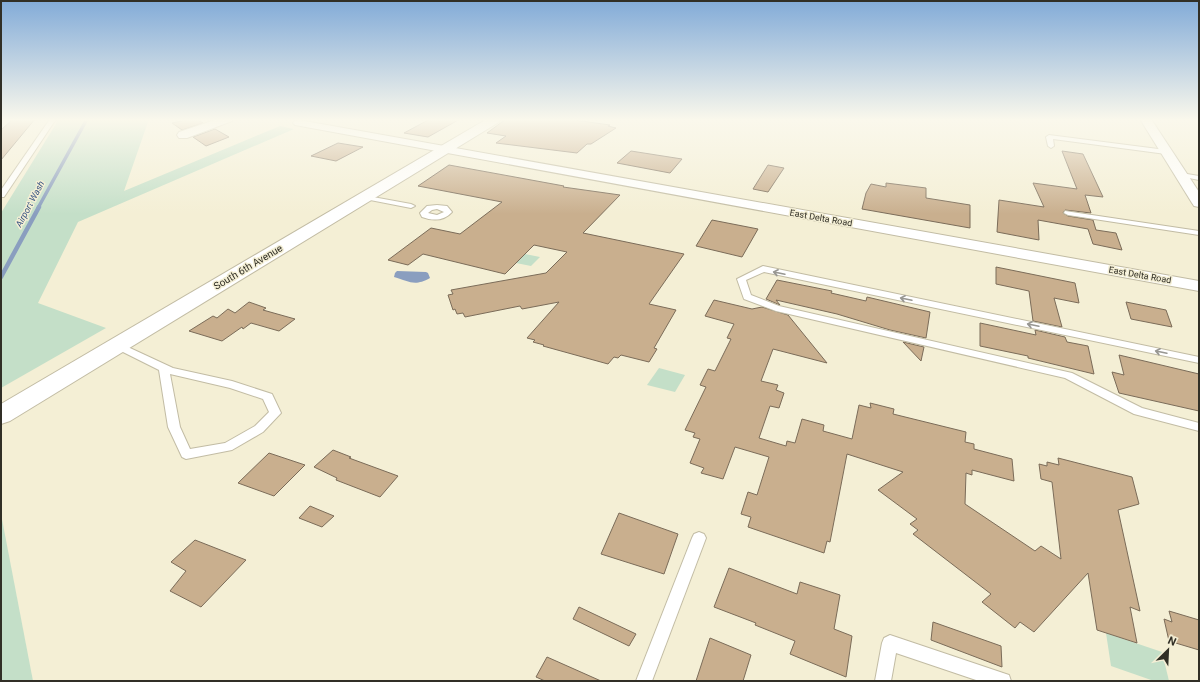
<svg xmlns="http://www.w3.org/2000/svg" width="1200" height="682" font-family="Roboto,sans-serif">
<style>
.green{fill:#c4dfc8}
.water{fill:#8a9ebf}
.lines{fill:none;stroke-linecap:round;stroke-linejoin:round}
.stream-far1{stroke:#8a9ebf;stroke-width:3.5}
.stream{stroke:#8a9ebf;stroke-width:4.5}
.building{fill:#c9af8e;stroke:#7b6c59}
.service-casing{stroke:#c2bca4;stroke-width:2}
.minor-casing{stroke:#c2bca4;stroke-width:2}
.tertiary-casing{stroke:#c2bca4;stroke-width:2}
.service{fill:#fff;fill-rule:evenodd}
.minor{fill:#fff;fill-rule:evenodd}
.tertiary{fill:#fff;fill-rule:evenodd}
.oneway{stroke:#989792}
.labels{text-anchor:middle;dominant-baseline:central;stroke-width:3;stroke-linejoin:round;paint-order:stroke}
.far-water-label{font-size:9px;font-style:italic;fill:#3a5684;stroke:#f4efd5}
.far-street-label{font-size:9px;fill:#312f26;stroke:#f4efd5}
.street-label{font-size:10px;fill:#312f26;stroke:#f4efd5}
</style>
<rect width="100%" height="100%" fill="#f4efd5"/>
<g class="green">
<path d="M59,119H149L124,191L280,126L294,129L78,222L38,303L106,328L1,388V213Z"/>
<path d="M525,254L540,257L531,266L516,263Z"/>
<path d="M659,368L685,375L675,392L647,385Z"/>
<path d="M1,514L33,681H1Z"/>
<path d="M1106,633L1162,652L1169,681H1154L1111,666Z"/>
</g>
<path class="water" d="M397,271L426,272L428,273L430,278C414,287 409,281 394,277L395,273Z"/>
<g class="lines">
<path class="stream-far1" d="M38,208L87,119"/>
<path class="stream" d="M1,277L39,207"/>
</g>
<g class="building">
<path d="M13,119H35L1,160V130Z"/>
<path d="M191,119H196L203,123L182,130L172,123Z"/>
<path d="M430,119H460L428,137L404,133Z"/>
<path d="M506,119L529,120L531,119H567L610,125L608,126L616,128L591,144H587L577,153L496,143L506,136L487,133Z"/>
<path d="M215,129L229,137L206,146L193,137Z"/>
<path d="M338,143L363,147L336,161L311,156Z"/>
<path d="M631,151L682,159L670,173L617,163Z"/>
<path d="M1062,151L1083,154L1103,197L1085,195L1091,213L1065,210L1063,213L1068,216L1093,220L1096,230L1116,233L1122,250L1093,244L1088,229L1038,220L1039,240L997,232L999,200L1044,207L1033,183L1077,189Z"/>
<path d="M449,165L564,186L563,187L620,195L583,233L684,254L649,304L676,310L654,348L657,349L649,362L621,355L618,358L614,357L608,364L543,346L544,345L533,342L535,340L527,338L559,302L522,309L520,306L465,317L463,313L457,314L455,309L453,310L448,295L453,294L451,290L546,273L567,252L534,245L505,274L423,254L408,265L388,260L431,228L460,234L502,202L418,186Z"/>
<path d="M768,165L784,168L768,192L753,189Z"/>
<path d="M886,183L926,188V198L970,205V228L862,209L866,193L871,184L886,187Z"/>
<path d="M712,220L758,229L742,257L696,246Z"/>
<path d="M996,267L1075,283L1079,303L1054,298L1062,327L1033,321L1029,291L996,284Z"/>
<path d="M777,280L832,291L831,293L866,301L867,297L930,312L926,338L890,330L837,314L776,300L780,305L766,299Z"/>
<path d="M714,300L752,309L762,307L788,315L827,363L773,349L761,381L778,385L776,390L784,393L779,408L770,406L759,438L786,446L787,441L795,443L802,419L824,425L823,431L852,439L859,405L871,408L870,403L894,409L893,414L966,432L965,442L974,444V449L1012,459L1014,481L972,470V475L966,473L965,504L1035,551L1041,546L1061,559L1052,482L1041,479L1039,464L1047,466V462L1059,465L1058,458L1132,477L1139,504L1118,510L1140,611L1130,607L1137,643L1097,630L1088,573L1034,632L1020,622L1015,628L982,602L991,594L913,534L918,530L910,524L917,519L878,490L903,472L847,454L830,542L827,541L824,553L748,527L751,517L741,514L748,492L757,495L769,457L735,447L723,479L701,473L704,468L690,463L700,439L693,437L695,433L685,430L706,387L700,385L708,369L715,371L731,339L727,338L734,324L705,316Z"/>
<path d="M249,302L266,308L263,310L295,319L279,331L251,323L243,329L242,327L222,341L189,331L213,316L217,318L228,309L235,313Z"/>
<path d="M1126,302L1166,310L1172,327L1131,319Z"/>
<path d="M980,323L1036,335L1035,330L1065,337L1067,342L1088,346L1094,374L1028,358V356L980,346Z"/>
<path d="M903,342L924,347L921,361Z"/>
<path d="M1119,355L1199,374V411L1119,393L1112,372L1124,375Z"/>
<path d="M333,450L351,457L349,458L398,476L380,497L336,480L337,478L314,467Z"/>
<path d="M269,453L305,465L274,496L238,483Z"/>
<path d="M310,506L317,509L334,516L322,527L299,518Z"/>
<path d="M619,513L678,534L664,574L601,554Z"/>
<path d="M195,540L246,560L201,607L170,591L186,571L171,562Z"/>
<path d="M729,568L797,594L800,582L840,595L834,629L852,636L846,677L790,654L795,641L755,625L756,623L714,607Z"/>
<path d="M579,607L636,634L629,646L573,619Z"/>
<path d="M1169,611L1199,620V650L1169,641L1164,619L1172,622Z"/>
<path d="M933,622L1001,646L1002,667L931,640Z"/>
<path d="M710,638L751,655L743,681H696Z"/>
<path d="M547,657L601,681H545L536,677Z"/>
</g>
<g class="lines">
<g class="service-casing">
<g id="service">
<path d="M50,119H56L4,197H1V190Z"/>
<path d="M1049,135L1166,150L1169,152L1166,154L1053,139L1054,146L1051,148L1048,146L1046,137Z"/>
<path d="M1181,173L1199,176V180L1179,176V174Z"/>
<path d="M362,195L411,204L415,206L411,208L365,199L361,197Z"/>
<path d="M437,205L447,206L452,212C444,221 433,221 422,217L420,213L427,206ZM437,209L444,212L437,215L428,213L432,210Z"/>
<path d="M1065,211L1199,231V235L1068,215L1064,213Z"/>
<path d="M763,266L1199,357V363L764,272L746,280L751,295L779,306L1072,373L1142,408L1199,423V431L1134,414L1065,378L776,311L744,299L737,279Z"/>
<path d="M117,342L173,368L232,381L272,394L281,413L263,432L232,450L186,459L182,457L168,427L159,370L113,347L112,345L113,343ZM170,374L230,388L263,399L269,412L255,426L225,443L190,449L180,427Z"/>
<path d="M699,532L704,534L706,538L652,681H636L692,538L694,534Z"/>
<path d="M890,635L1003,673L1009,675L1011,681H979L896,653L891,681H875L882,643L884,638Z"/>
</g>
</g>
<g class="minor-casing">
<g id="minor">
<path d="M218,119H234L232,121L187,138H179L177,135L179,132Z"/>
<path d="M1140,119H1151L1199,192V207L1194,206L1192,203Z"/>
<path d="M299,120L1199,281V291L295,125L293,123L295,121Z"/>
</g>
</g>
<g class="tertiary-casing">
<path id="tertiary" d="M487,119H501L499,122L10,421L1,424V404Z"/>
</g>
<use href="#service" class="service"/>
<use href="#minor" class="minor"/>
<use href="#tertiary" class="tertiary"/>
</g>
<defs><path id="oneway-shaft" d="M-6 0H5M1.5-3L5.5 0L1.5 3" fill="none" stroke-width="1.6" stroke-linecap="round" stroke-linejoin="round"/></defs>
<g class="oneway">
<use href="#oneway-shaft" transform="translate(779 273) rotate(-168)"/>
<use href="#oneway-shaft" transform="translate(906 299) rotate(-168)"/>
<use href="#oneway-shaft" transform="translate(1033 325) rotate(-168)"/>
<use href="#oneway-shaft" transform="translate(1161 352) rotate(-168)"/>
</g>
<linearGradient id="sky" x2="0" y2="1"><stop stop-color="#82abd8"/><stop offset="0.56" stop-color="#faf8ec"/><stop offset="1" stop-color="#faf8ec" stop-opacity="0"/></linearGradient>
<rect width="1200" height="214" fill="url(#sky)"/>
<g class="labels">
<g class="far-water-label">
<text transform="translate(30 204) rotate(-62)">Airport Wash</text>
</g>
<g class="far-street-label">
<text transform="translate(821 218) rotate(10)">East Delta Road</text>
<text transform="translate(1140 275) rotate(10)">East Delta Road</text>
</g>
<g class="street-label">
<text transform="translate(248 267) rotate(-31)">South 6th Avenue</text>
</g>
</g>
<rect width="1200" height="682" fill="none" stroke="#312f26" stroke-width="4"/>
<g transform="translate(1168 650) rotate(24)" stroke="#f4efd5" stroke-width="3" paint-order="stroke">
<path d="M0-3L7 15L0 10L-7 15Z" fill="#312f26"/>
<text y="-6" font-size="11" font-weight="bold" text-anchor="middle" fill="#312f26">N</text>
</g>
</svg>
